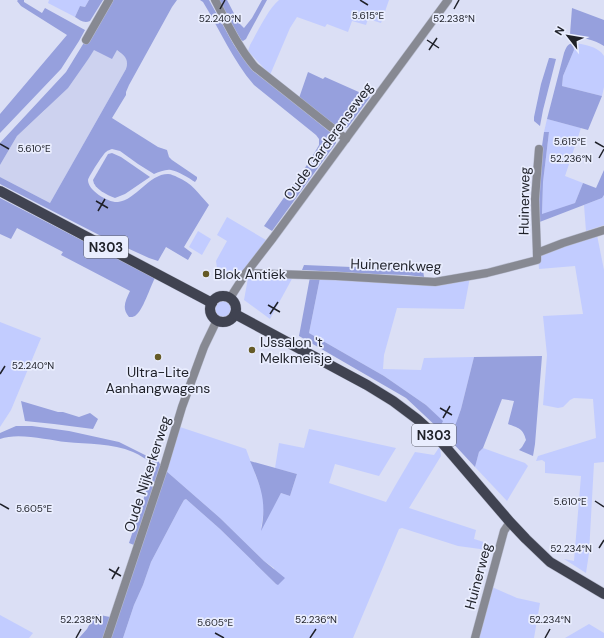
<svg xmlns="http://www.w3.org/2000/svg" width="604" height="638" font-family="'DM Sans',sans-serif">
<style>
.built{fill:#cdd2ef}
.green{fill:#c2ccff}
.forest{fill:#96a0dd}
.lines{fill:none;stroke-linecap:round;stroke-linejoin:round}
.minor-casing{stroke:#b9bdd0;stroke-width:9}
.major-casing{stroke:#b9bdd0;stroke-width:11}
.minor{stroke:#878992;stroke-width:8}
.major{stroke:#404351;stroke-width:10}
.ticks{fill:none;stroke:#1f2129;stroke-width:1.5}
.poi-dot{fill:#655a26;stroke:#e9edfe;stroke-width:1.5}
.labels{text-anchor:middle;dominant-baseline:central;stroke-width:3.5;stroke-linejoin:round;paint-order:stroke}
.shield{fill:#e9edfe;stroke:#5c5e69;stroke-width:1}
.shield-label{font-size:13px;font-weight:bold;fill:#1f2129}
.street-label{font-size:14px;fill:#1f2129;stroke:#e9edfe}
.poi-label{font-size:14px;fill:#1f2129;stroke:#e9edfe;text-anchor:start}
.ticks-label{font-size:10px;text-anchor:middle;fill:#1f2129;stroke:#e9edfe;stroke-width:3.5;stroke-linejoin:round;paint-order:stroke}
</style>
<rect width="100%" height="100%" fill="#dbdff5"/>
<path class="built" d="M94,49L117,50L126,58L127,63L126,69L50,203L0,177V165L17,136L44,111L89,58Z"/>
<g class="green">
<path d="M49,0H89L85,7L80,6L75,17L48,3Z"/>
<path d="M279,0H389L381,23L368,19L366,25L352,21L348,32L327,24L325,27L297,17L290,28L270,75L262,66L248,51L250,45C257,33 268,9 279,0Z"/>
<path d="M573,43C583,44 598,46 604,56V87L602,96L562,86L563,76L574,50Z"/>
<path d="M547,119L581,128L565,176L583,183L575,203L542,215L543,182L549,132H544Z"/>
<path d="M604,195V225L586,231L584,205L602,198Z"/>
<path d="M227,217L266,240L243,272L236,274L231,277L217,268L216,261L227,241L217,235Z"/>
<path d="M198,231L211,239L202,255L189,247Z"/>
<path d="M597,235L604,270V462L594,463L589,553L586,573L564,559L574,561L581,476L545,473V462L542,460L536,461L538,456L596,438L593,399L574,398L570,400L563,407L558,408L543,405L547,355L543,316L583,314L575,266L539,269L538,255Z"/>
<path d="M252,277H293L270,319L244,300L248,278Z"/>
<path d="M470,277L464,309L397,308L384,355L383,369L421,370L424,358L474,357L461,409L450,440L439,429L442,421L426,405L384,376L309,333L320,278L413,282Z"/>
<circle cx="223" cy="309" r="9"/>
<path d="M0,322L41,338L11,410L0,427Z"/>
<path d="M180,427L246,449L263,495L264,509L261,529L281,493L290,496L297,474L275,468L279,443L304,448L309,429L396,448L379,476L335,464L329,483L386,502L395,486L415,452L434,455L440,446L441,456L409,508L476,530L474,539L497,546L495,551L458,546L402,528L399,529L353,638H123L134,605L143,585L151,562L180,507L184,500L186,499L220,529L276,584L274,568L264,561L220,518L165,470Z"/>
<path d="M483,448L525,463L528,466L507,501L475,467L479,452Z"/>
<path d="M492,587L517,598L540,603L534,638H478Z"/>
<path d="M0,615L33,633L29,638H0Z"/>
<path d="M589,624L604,633V638H565Z"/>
</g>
<g class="forest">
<path d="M18,0H24V2L42,13L45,8L85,30L79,41L61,69L0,133V114L67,35L21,6L17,1Z"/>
<path d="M89,0H103L90,21C84,24 80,20 75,17L80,6L85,7Z"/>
<path d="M110,0H177L172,7L129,85L126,92V95L112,118L158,147L167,150L169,157L172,160L197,177V179L195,182C189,178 178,171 171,170C166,169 159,172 154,174L138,164L120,151L112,149C110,150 108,150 106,152C103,154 89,176 88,180C88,191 109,203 118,202C136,200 149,174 168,174C171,174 175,176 177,177C192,183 198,193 209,205L184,247L192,253L188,260L166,247L158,261L149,258L103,237L0,184V177L50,203L126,69C129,59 125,56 117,50L112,59L94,50L89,58L68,88L17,136L0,165V143L66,72Z"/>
<path d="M200,0H209L234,45L253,71L282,93L336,137V143L272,231L264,226L309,162L319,145V139L316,135L254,85C233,61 220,30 203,2Z"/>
<path d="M218,0H227L239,23L244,28L252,18L262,0H267L248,35L246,39L243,41L241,40Z"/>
<path d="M572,8L604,20V46C594,39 581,38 570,34Z"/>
<path d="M573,43L574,50L563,76L562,86L602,96L588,130L547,119L564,53C566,48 567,44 573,43Z"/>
<path d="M549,58H551L556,59L543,110L540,126L534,121V117L541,84Z"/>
<path d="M308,72L323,79L325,77L370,97L348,127L343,129H339L299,98Z"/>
<path d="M544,132H549L543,182L542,214L575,203L583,183L596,188L604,170V195L602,198L537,223L540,160Z"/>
<path d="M112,153L121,157L150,177L125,194L115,198C107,195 94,189 93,180L108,154Z"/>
<path d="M0,198L155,278C150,287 143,311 135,316C133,317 132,317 129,317C121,308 126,300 130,291L61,255L63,252L17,228L11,239L0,234Z"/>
<path d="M304,265L423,270L424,277L407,275L373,274L302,270Z"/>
<path d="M310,277L320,278L309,333L384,376L426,405L443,421L439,429L406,398L299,336Z"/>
<path d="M542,356L535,444L533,456L519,450L522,447L526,440C523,428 518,428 508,424L514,401L502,399L483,448L479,452L475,467L450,440L461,409L474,357Z"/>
<path d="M21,401L58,412H63L79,417L90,413L98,419L93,429L54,424L25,421Z"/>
<path d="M16,426H32L69,431L119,442L159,462L161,467L134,545L129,543L154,467V464C147,460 140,455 133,452C112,443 88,444 66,442C48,440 18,432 0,439V433Z"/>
<path d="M250,461L297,474L290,496L281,493L261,531C267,502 261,487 250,461Z"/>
<path d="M165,470L220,518L264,561L285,578L278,585L276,584L220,529L186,499L184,500L180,507L151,562L143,585L134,605L123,638H110Z"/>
<path d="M95,614L110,617L103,638H79L87,629Z"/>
</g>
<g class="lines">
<g class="minor-casing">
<g id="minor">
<path d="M215,0C227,23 238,47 255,67L346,139"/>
<path d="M86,40L109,0"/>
<path d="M537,253L535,199L539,149"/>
<path d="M246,273L336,276L435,282L487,273L537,260V253L563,243L604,230"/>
<path d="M230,298L246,273L273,238L448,0"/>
<path d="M107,638L164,467L182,407L204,347L217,320"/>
<path d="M475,638L504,531L510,522"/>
</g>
</g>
<g class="major-casing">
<g id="major">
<path d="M0,191L212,303"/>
<circle cx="223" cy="309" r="13"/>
<path d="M235,314L367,385L393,401L417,419L437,437L510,522L526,539L550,562L604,594"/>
</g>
</g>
<use href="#minor" class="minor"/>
<use href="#major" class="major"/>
</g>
<path class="ticks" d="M360,0L368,5M220,9L225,0M454,9L459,0M427,40L439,48M429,50L437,38M595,142L604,147M0,144L9,149M599,158L604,149M96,201L108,208M98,211L105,199M268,305L280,312M270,314L278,302M0,374L5,366M440,408L452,415M443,418L450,406M595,501L604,507M0,504L9,509M599,548L604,540M109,569L121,576M112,579L119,567M215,633L224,638M76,638L81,629M310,638L316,629M545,638L550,629"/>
<g class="poi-dot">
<circle cx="206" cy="274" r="4"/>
<circle cx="252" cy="350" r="4"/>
<circle cx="158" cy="357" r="4"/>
</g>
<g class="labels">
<g class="shield">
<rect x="84" y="236" width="44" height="22" rx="3"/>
<rect x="412" y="424" width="44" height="22" rx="3"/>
</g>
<g class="shield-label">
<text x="106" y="247">N303</text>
<text x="434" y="435">N303</text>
</g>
<g class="street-label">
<text transform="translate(328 141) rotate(-54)">Oude Garderenseweg</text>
<text transform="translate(524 201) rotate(-89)">Huinerweg</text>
<text transform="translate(396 265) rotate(2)">Huinerenkweg</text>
<text transform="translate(147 474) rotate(-72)">Oude Nijkerkerweg</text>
<text transform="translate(478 576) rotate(-75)">Huinerweg</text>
</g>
<g class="poi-label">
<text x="214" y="274">Blok Antiek</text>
<text x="260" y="342">IJssalon 't<tspan x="260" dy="16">Melkmeisje</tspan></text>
<text x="158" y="372" text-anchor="middle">Ultra-Lite<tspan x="158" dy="16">Aanhangwagens</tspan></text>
</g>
</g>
<g class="ticks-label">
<text x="368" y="19">5.615°E</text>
<text x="454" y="22">52.238°N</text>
<text x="220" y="22">52.240°N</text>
<text x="570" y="145">5.615°E</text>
<text x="34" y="152">5.610°E</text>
<text x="571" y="162">52.236°N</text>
<text x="33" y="369">52.240°N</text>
<text x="570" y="505">5.610°E</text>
<text x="34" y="512">5.605°E</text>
<text x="571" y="552">52.234°N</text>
<text x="81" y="623">52.238°N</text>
<text x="316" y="623">52.236°N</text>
<text x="550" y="623">52.234°N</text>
<text x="215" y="626">5.605°E</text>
</g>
<g transform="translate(568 36) rotate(301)" stroke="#e9edfe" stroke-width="3" paint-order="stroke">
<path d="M0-3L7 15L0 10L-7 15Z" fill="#1f2129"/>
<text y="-6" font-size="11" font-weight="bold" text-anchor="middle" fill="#1f2129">N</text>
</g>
</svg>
